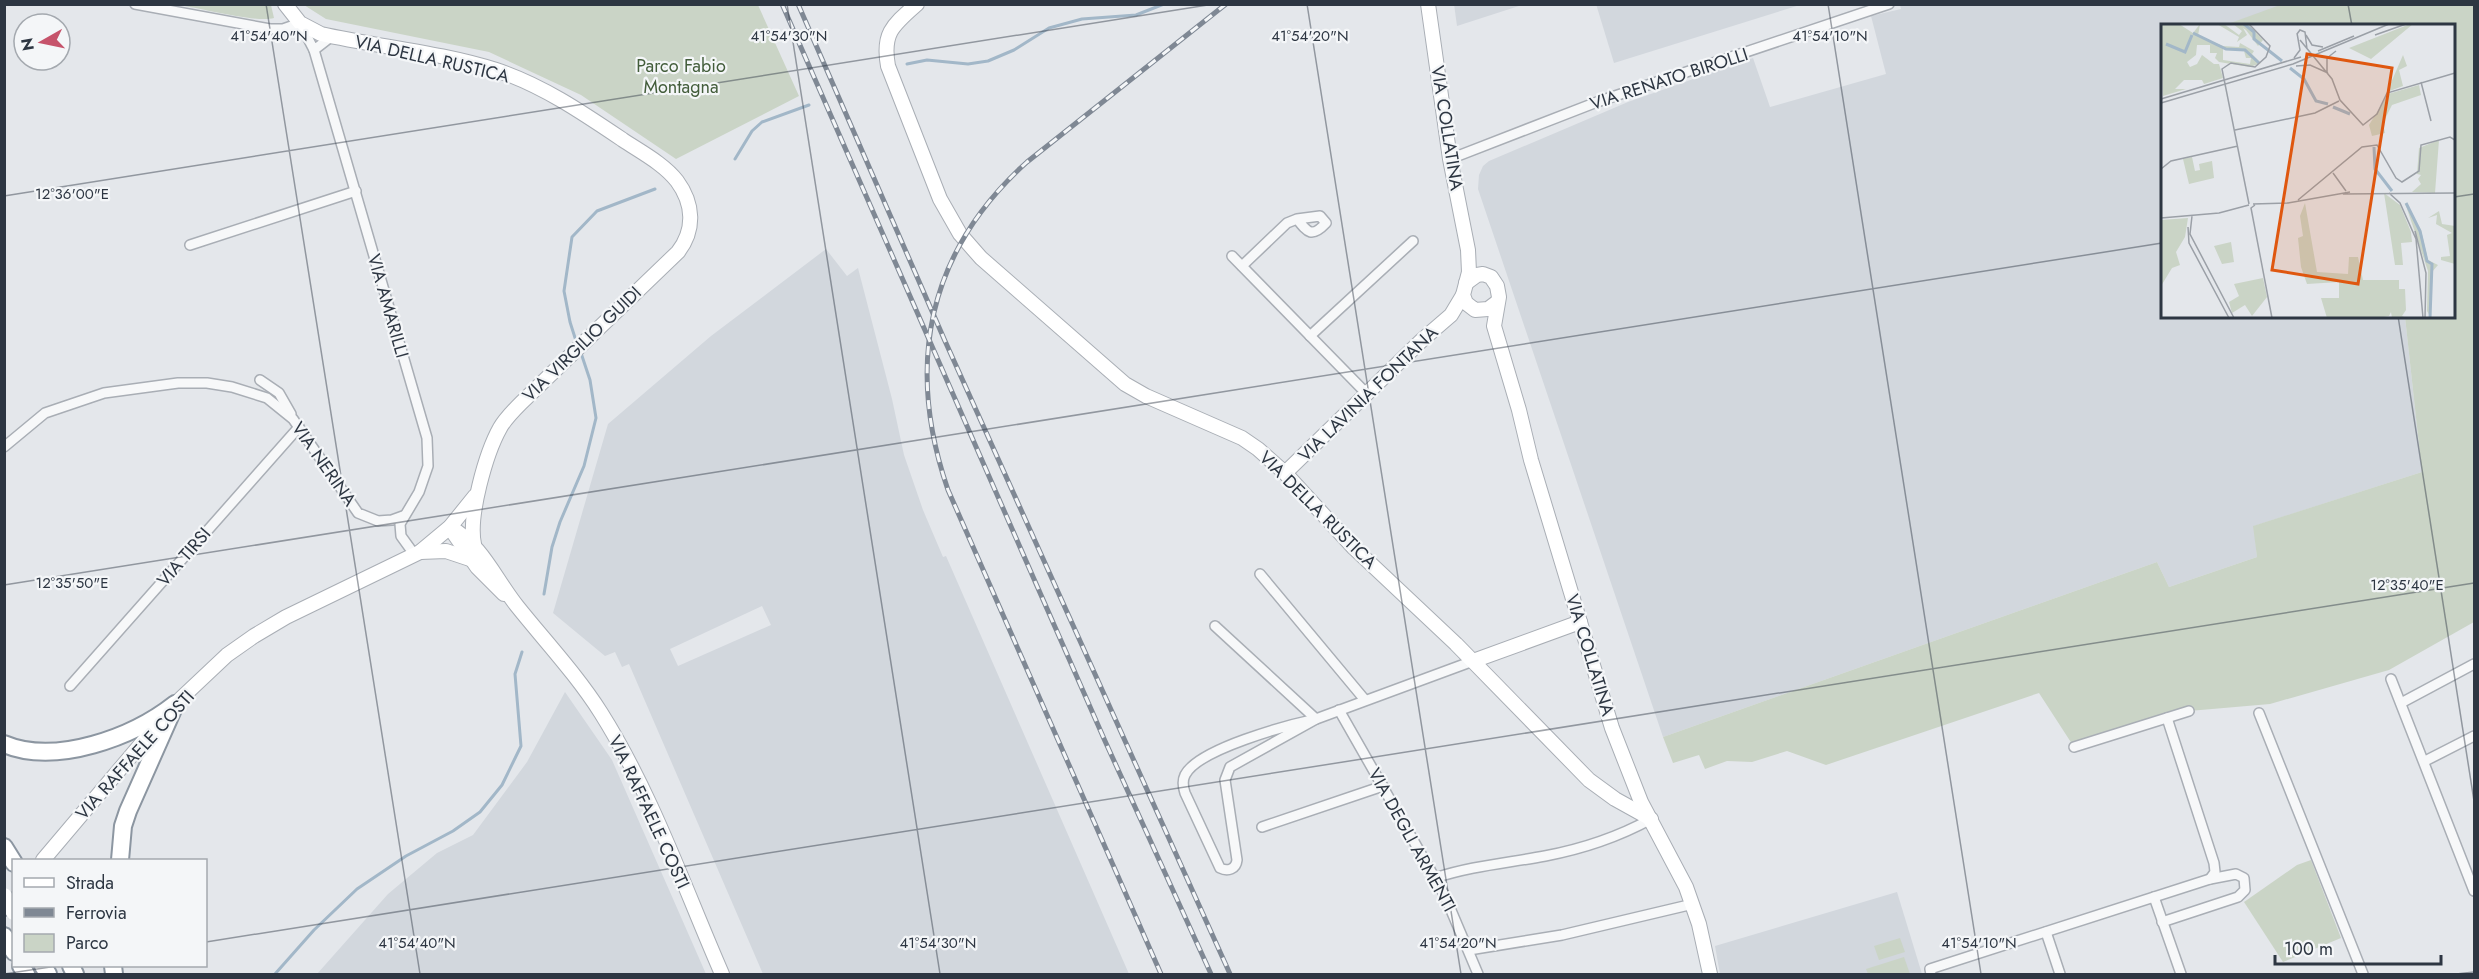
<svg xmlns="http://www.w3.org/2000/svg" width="2479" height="979" font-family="Jost,sans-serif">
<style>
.built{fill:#d2d7dd;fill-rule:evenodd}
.green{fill:#cad4c6}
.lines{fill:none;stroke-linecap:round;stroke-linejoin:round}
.stream{stroke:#a2b7c8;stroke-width:3}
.street-casing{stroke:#a9aeb5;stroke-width:12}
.secondary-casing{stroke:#a9aeb5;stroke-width:16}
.highway-casing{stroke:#8c96a1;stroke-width:20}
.street{stroke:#f7f8f9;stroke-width:9}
.secondary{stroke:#fff;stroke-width:14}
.highway{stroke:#fff;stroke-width:16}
.rail-casing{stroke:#7f8894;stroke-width:5}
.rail{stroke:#f4f6f8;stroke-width:3;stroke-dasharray:9;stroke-linecap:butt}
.highway-bridge-casing{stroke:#8c96a1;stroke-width:20;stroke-linecap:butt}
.highway-bridge{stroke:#fff;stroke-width:16}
.ticks{fill:none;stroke:#2d3642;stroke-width:1.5;stroke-opacity:0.45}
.labels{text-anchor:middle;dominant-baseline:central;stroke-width:4.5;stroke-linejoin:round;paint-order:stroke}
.street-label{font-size:18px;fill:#2d3642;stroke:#f4f6f8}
.park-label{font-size:18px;fill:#435d3b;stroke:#f4f6f8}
.inset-river{fill:none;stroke:#a2b7c8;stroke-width:3}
.inset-road{fill:none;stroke:#9ba0a7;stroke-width:1.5}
.view{fill:#df570f;fill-opacity:0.15;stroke:#df570f;stroke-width:3}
.inset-edge{fill:none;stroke:#2d3642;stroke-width:3}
.ticks-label{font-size:15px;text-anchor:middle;fill:#2d3642;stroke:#f4f6f8;stroke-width:4.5;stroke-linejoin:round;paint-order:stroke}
</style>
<rect width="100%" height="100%" fill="#e4e7eb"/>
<g class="built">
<path d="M1454,4H1522V5L1457,26Z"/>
<path d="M1596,4H1800V5L1614,63Z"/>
<path d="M1900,5H2283L2226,25L2162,26V316L2405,317L2422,472L2254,526L2257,557L2169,587L2157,562L1663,737L1478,189L1479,175L1483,166L1489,161L1628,102L1753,58L1770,107L1886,74L1871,16L1901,9Z"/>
<path d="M826,249L847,276L858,268L892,399L904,455L923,510L943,557L946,556L1129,974H763L629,664L622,667L615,652L605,656L553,613L608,424L711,336ZM762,606L771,625L678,666L670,649Z"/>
<path d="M565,692L612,760L706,974H317L388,894L437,853L473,835L527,762Z"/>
<path d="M1897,892L1922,974H1720L1715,946Z"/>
</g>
<g class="green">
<path d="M179,5H271L274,18C255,23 201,8 179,5Z"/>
<path d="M304,5H758L799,96L676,159L581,95L489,52L326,19Z"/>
<path d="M2280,5H2474V622L2389,670L2270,704L2189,711L2074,747L2039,693L1826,765L1787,751L1752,762L1727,761L1705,769L1699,755L1673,763L1663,737L2157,562L2169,587L2257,557L2253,526L2422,472L2405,317L2454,316V26L2225,25Z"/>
<path d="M2311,860L2341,938L2283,962L2244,902L2297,865Z"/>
<path d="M1900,938L1905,952L1879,960L1874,946Z"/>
<path d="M1904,957L1910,974H1868L1866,969Z"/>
</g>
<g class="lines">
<g class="stream">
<path d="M907,64L927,60L968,64L988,61L1014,50L1049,28L1082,19L1136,15L1164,4"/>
<path d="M735,159L752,131L762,122L809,105"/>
<path d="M577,344L570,322L564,291L572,237L597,211L655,189"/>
<path d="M544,594L552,547L560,522L584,466L596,418L590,380L581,353"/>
<path d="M275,974L314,930L357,889L406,856L453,831L480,812L502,785L521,746L515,674L522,652"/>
</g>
<g class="street-casing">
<g id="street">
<path d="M135,4L270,29H283L300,23L314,50L332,36"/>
<path d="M314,50L427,438L428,466L419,492L400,524L401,536L414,554"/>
<path d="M1450,159L1597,102L1889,4"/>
<path d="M190,245L356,191"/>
<path d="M1232,256L1367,394"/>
<path d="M1242,266L1287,223L1297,219L1320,216L1326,223C1312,238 1308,233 1297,219"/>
<path d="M1310,336L1413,241"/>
<path d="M260,380L279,393L291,414"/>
<path d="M4,447L45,413L104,393L178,383H207L232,387L267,398L293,419L358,513L378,521L392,520L403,516"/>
<path d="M1260,574L1365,700"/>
<path d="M1215,626L1316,719"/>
<path d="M2391,679L2474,891"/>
<path d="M70,686L299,427"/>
<path d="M2401,703L2474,664"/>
<path d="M1339,710L1445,896L1478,974"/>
<path d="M2259,713L2363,974"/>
<path d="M2167,718L2214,863L2215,872L2210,879"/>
<path d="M1316,719C1288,725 1198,749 1185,775C1182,781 1183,787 1185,793L1220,868C1228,872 1236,869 1237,860L1225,780L1230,767L1316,719L1473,661"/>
<path d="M2074,747L2189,711"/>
<path d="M2425,761L2474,736"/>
<path d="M1262,827L1383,786"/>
<path d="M1435,878C1471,866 1508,863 1545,856C1582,849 1618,837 1651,819"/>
<path d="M2154,897L2181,974"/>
<path d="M2046,932L2060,974"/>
<path d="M1469,950L1562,935L1693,904"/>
<path d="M1931,974L1930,969L2210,879L2236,874L2244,878L2245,890L2238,897L2162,922"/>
</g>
</g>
<g class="secondary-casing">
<g id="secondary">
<path d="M285,4L300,23L321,34C379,47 439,52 496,70C542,85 583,113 623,140C641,152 664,164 677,181C694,204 695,230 678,252L521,403C513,411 505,419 500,428C486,453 468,516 474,544"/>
<path d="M917,4C893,25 882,33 888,66L940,199L960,234L981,258L1125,384L1146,396L1242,438L1258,449L1285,473L1354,548L1456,644L1589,780L1615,799L1651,819"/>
<path d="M1428,4L1450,159L1468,250L1469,272L1463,295L1466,303L1475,310L1488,309L1496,303"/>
<path d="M1466,283L1477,275L1483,274L1491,277L1497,286L1499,297L1494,326L1519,410L1531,460L1612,728L1641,802L1686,887L1699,924L1710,974"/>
<path d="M1285,473L1422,340L1451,315L1463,295"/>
<path d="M450,527C483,546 494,577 517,606C545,641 577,675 601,713C652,794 684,887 722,974"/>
<path d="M450,528L477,567L504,594"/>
<path d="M420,552L446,551L470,559"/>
<path d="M1473,661L1580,622"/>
<path d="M43,860L175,704L227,655L254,636L286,617L420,552L450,527L475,496"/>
</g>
</g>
<g class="highway-casing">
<g id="highway">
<path d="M4,744C56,766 133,737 175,704"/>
<path d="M4,847L14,863"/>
<path d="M120,860L123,826L128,811L175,705"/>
<path d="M4,936L14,952"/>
<path d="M21,966L26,974"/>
<path d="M43,966L48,974"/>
<path d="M71,966L75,974"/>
<path d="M113,966L114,974"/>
</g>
</g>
<use href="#street" class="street"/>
<use href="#secondary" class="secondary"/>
<use href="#highway" class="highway"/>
<g class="rail-casing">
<g id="rail">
<path d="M782,4L1105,741L1211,974"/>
<path d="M798,4L945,341L1230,974"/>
<path d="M1161,974L948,490C905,365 927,252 1027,162L1226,4"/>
</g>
</g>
<use href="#rail" class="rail"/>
<g class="highway-bridge-casing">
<path id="highway-bridge" d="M4,896L14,912"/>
</g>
<use href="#highway-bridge" class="highway-bridge"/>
</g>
<path class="ticks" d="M266,4L420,974M787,4L940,974M1307,4L1461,974M1828,4L1981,974M2348,4L2352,26M4,196L1214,4M2454,197L2474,194M2398,316L2474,801M4,585L2162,243M206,942L2474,583M4,974L57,966M2456,974L2474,972"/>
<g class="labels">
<g class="street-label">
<text transform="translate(432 59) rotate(13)">VIA DELLA RUSTICA</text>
<text transform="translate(1669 79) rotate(-18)">VIA RENATO BIROLLI</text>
<text transform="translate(1447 128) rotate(81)">VIA COLLATINA</text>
<text transform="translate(388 306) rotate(74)">VIA AMARILLI</text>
<text transform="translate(582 344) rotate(-44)">VIA VIRGILIO GUIDI</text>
<text transform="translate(1368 394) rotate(-44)">VIA LAVINIA FONTANA</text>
<text transform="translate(324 464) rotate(55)">VIA NERINA</text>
<text transform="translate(1318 510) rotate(45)">VIA DELLA RUSTICA</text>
<text transform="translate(184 557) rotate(-49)">VIA TIRSI</text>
<text transform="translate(1590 655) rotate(73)">VIA COLLATINA</text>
<text transform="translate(135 755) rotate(-48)">VIA RAFFAELE COSTI</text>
<text transform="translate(649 812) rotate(65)">VIA RAFFAELE COSTI</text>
<text transform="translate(1412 840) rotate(61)">VIA DEGLI ARMENTI</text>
</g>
<g class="park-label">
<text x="681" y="66">Parco Fabio<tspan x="681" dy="21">Montagna</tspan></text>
</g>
</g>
<g transform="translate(2161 24)">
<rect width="294" height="294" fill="#e4e7eb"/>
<path d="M0,0H18L32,9L39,0L37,12L62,22L78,23L79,19L93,27L91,30L100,39L89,43L58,38L54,34L56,29H49V21H36L35,31L26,38L29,43L36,40L41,31L53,40H58L62,54L43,60L41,56H23L14,65H25L2,72ZM62,24L83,27L85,34H90L89,40L62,36ZM56,0H63L78,11L81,7L72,0H87L102,16L97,22L85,6L82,4L86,11L76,18L78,13ZM249,0H252L210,35L188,24ZM242,31L246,42L238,46L242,62L226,68ZM258,61L260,71L231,81L222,99L224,109L211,112L208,101L227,70ZM278,116L274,169L251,168L260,160L257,155L260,151L256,150L258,124ZM31,133L34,147L39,146L38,140L51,137L53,154L28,160L22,135ZM223,169L239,181L250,208L251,218L240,219L242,241H234ZM144,179L156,248L187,250L188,233H197L202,256H238V265H244L245,286L241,292L246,294H231L230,288L228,292L218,294H166L160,274H178V258L146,260L140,243L137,214L142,212L139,192ZM244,179L260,206L267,236L277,241L271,248L270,294L266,287L267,247ZM278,187L281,200L294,202V240L280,236V233L289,232L286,211L291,209L275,200L276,191L267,194ZM27,194L24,213L15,228L19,241L11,244L0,262V196ZM70,218L73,238L61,240L53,222ZM102,254L106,273L91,292L84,281L71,289L68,278L78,272L73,260Z" fill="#cad4c6" fill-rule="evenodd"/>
<path class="inset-river" d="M83,0L93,8V15L121,37M32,9L65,25L84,26L98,39M5,20L24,28L31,11M129,44L143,55L155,77L167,80M172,83L189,90M213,123L214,145L231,167M245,179L259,207L266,237L271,240L269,294"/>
<path class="inset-road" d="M88,0L109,22L105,33L94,43L70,39L61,45L88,180M136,10L139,6L144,8L146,25M145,11L151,21L162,23M214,11L245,0M139,16L171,55L179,76L202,101L216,90L226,69L294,49M157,27L193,12M133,34L139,26L136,9M135,42L149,41L167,49M166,48V34L175,27M260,58L270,97M0,75L140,33M0,79L132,40L228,0M74,106L154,89L178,77M0,145L10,137L77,122M172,149L185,167M228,169L239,179L255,215L262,294M182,170L294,169M137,176L201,123L216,121L235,154L241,158L258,147L260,121L289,113L294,116M92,180L127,179L189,168M94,181L90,184L111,294M31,192L29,210L73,294M0,194L58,189L88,181M27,203L28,219L68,294M254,207L265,249L264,294"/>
<path class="view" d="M146,30L231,44L197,260L111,246Z"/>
<rect width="294" height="294" class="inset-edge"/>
</g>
<g class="ticks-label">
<text x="269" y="41">41°54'40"N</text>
<text x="789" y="41">41°54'30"N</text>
<text x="1310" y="41">41°54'20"N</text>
<text x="1830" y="41">41°54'10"N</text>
<text x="72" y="199">12°36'00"E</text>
<text x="72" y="588">12°35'50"E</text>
<text x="2407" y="590">12°35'40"E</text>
<text x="417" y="948">41°54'40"N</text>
<text x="938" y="948">41°54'30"N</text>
<text x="1458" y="948">41°54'20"N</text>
<text x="1979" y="948">41°54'10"N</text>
</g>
<rect width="2479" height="979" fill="none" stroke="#2d3642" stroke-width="12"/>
<rect x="12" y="859" width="195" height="108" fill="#f4f6f8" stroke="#a4a9af" stroke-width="1.5"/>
<rect x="24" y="878" width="30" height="9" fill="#ffffff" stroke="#a4a9af" stroke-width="1.5"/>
<text x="66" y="889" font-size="18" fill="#2d3642">Strada</text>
<rect x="24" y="908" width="30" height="9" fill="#7f8894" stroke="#a4a9af" stroke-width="1.5"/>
<text x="66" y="919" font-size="18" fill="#2d3642">Ferrovia</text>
<rect x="24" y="934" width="30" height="18" fill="#cad4c6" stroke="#a4a9af" stroke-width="1.5"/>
<text x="66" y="949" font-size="18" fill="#2d3642">Parco</text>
<g transform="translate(42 42) rotate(261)"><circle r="28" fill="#f4f6f8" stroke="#a4a9af" stroke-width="1.5"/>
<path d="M0-4.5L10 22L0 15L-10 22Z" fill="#c6536b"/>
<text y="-9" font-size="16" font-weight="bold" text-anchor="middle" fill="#2d3642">N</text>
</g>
<path d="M2275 955v9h166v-9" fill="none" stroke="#2d3642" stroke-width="3"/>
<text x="2284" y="955" font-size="18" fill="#2d3642" stroke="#f4f6f8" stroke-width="4.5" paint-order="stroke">100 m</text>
</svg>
